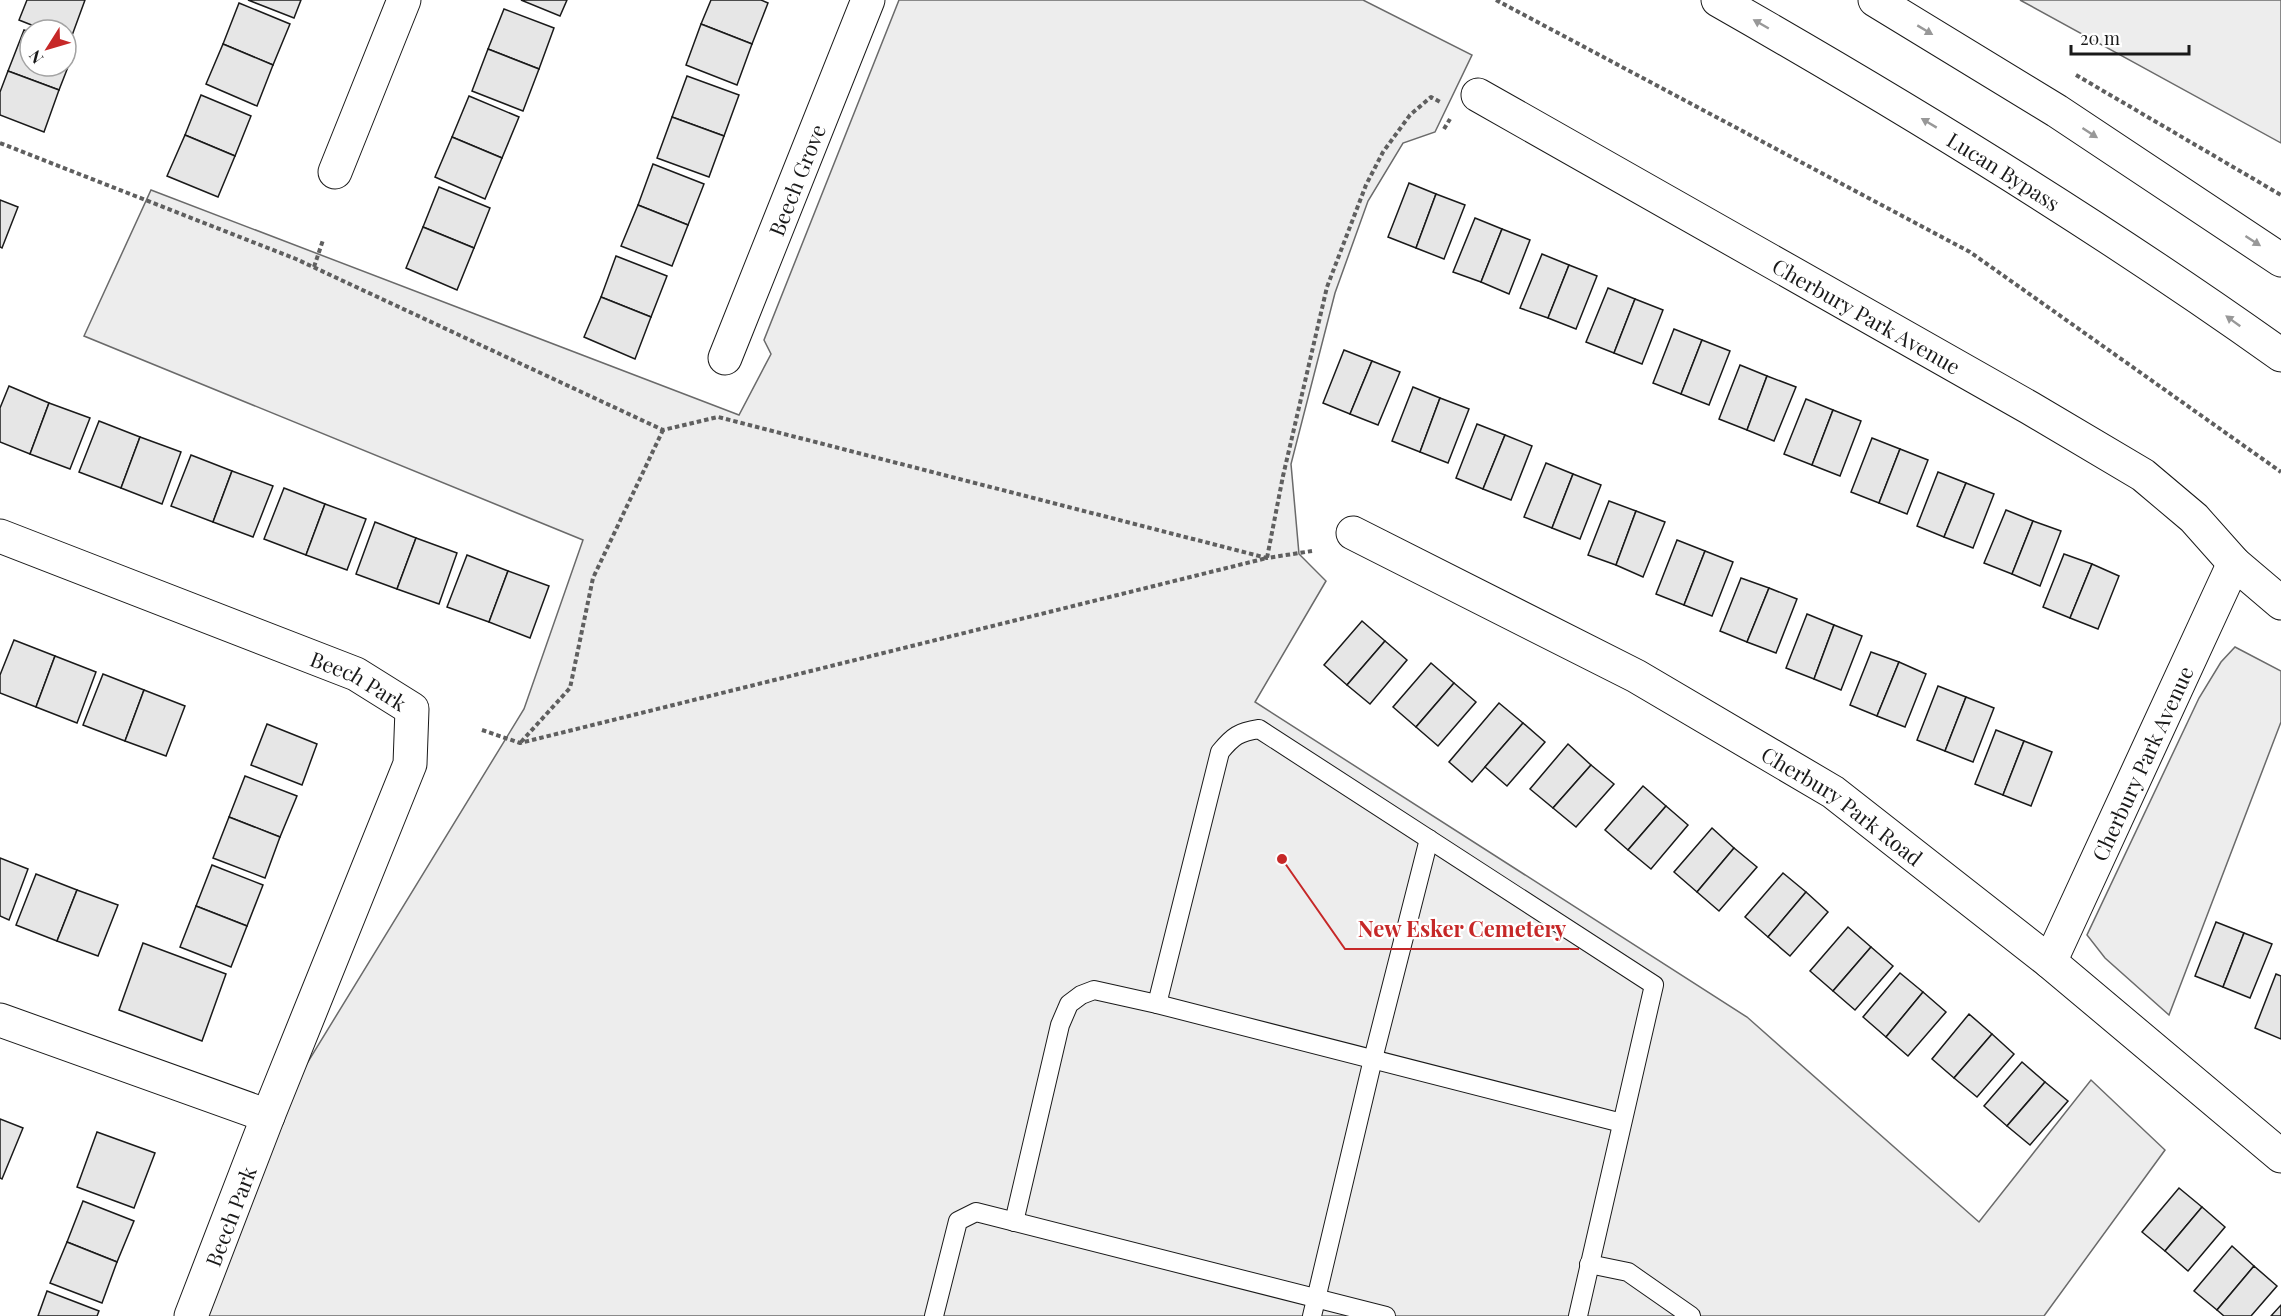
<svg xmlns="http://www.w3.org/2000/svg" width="2281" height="1316" font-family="'Playfair Display',serif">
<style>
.built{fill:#ededed;stroke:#6a6a6a;stroke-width:1.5}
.building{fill:#e6e6e6;stroke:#1a1a1a;stroke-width:1.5}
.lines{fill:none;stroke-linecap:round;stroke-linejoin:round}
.service-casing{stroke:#1a1a1a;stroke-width:20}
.minor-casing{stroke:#1a1a1a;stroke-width:35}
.trunk-casing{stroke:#1a1a1a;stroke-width:35}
.path{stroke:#5f5f5f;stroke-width:4;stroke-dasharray:4.5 3;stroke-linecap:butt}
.service{stroke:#fff;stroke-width:18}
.minor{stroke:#fff;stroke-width:33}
.trunk{stroke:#fff;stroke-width:33}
.oneway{fill:#989898}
.labels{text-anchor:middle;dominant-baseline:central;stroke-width:4.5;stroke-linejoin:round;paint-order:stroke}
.street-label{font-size:21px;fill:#1a1a1a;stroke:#fff}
.leader{fill:none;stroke:#c62828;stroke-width:2}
.callout-dot{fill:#c62828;stroke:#fff;stroke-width:2}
.callout-label{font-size:22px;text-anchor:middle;font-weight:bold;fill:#c62828;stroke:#fff;stroke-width:4.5;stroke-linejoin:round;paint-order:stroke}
</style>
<rect width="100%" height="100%" fill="#fff"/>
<g class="built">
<path d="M899,0H1363L1472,55L1435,132L1403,143L1368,201L1335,293L1291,464L1299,554L1326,581L1255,702L1747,1017L1979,1222L2091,1080L2165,1150L2044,1316H195L265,1132L524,709L583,540L84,336L151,190L739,415L771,354L764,340Z"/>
<path d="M2020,0H2281V143Z"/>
<path d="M2235,647L2281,671V722L2169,1015L2105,958L2087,935L2199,698L2221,662Z"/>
</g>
<g class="building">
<path d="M27,0H85L70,41L66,39V30H44L19,20Z"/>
<path d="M248,0H301L294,18Z"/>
<path d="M521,0H567L560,16Z"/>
<path d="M711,0H761L768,3L752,44L701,24Z"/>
<path d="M239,3L290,24L273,65L223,44Z"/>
<path d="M504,9L554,28L539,69L488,49Z"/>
<path d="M701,24L752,44L737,85L686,65Z"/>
<path d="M24,30L30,32V66H66V46L75,49L59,90L8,71Z"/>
<path d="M223,44L273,65L257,106L206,84Z"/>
<path d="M488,49L539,69L523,111L472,91Z"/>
<path d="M8,71L59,90L44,132L0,115V92Z"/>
<path d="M687,76L739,95L724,136L672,117Z"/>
<path d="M201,95L251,116L235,156L185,135Z"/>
<path d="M469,96L519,117L502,158L452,137Z"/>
<path d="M672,117L724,136L709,177L657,158Z"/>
<path d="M185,135L235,156L218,197L167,176Z"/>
<path d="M452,137L502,158L485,199L435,177Z"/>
<path d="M653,164L704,184L688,225L638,205Z"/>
<path d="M1409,183L1436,194L1416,248L1388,237Z"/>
<path d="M439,187L490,208L474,248L423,227Z"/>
<path d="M1436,194L1465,205L1444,259L1416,248Z"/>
<path d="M0,200L18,207L2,248L0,247Z"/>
<path d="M638,205L688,225L672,266L621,246Z"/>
<path d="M1475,218L1502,229L1481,282L1453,272Z"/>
<path d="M423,227L474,248L457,290L406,268Z"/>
<path d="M1502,229L1530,240L1509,294L1481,282Z"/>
<path d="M1542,254L1569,265L1548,318L1520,308Z"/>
<path d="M616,256L667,276L651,317L601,297Z"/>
<path d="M1569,265L1597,276L1576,329L1548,318Z"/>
<path d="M1608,288L1635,299L1614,353L1586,342Z"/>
<path d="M601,297L651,317L635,359L584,337Z"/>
<path d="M1635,299L1663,310L1642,364L1614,353Z"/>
<path d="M1674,329L1702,340L1681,394L1653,383Z"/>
<path d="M1702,340L1730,351L1709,405L1681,394Z"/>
<path d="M1344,350L1372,361L1350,414L1323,403Z"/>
<path d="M1372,361L1400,372L1378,425L1350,414Z"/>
<path d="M1740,365L1767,376L1747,430L1719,419Z"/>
<path d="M1767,376L1796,387L1774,441L1747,430Z"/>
<path d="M9,386L49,403L30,454L0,442V408Z"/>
<path d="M1413,387L1440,398L1420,452L1392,441Z"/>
<path d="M1440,398L1469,409L1448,463L1420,452Z"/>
<path d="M1806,399L1833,410L1812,465L1784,454Z"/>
<path d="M49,403L90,418L70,469L30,454Z"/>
<path d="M1833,410L1861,421L1840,476L1812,465Z"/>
<path d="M99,421L140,437L121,488L79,472Z"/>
<path d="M1477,424L1505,435L1483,489L1456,478Z"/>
<path d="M1505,435L1532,446L1511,500L1483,489Z"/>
<path d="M140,437L181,452L162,504L121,488Z"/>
<path d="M1872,438L1900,449L1879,503L1851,492Z"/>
<path d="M1900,449L1928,460L1907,514L1879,503Z"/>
<path d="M191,455L232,471L213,522L171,506Z"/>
<path d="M1546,463L1573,474L1552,528L1524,517Z"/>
<path d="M232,471L273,486L253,537L213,522Z"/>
<path d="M1938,472L1966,483L1944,537L1917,526Z"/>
<path d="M1573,474L1601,485L1580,539L1552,528Z"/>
<path d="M1966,483L1994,494L1973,548L1944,537Z"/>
<path d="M284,488L325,504L306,555L264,539Z"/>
<path d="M1609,501L1636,511L1616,565L1588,555Z"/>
<path d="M325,504L366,519L347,570L306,555Z"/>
<path d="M2006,510L2033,521L2012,574L1984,563Z"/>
<path d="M1636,511L1665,522L1643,577L1616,565Z"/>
<path d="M2033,521L2061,531L2040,586L2012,574Z"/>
<path d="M375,522L416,538L397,589L356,574Z"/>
<path d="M416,538L457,553L439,604L397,589Z"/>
<path d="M1677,540L1705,551L1684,605L1656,594Z"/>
<path d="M1705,551L1733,562L1712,616L1684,605Z"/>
<path d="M2064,554L2092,564L2070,618L2043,607Z"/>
<path d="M467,555L508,571L489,622L447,607Z"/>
<path d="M2092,564L2119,576L2098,629L2070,618Z"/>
<path d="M508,571L549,586L530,638L489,622Z"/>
<path d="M1741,578L1769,588L1747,642L1720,631Z"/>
<path d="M1769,588L1797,599L1776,653L1747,642Z"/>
<path d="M1807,614L1834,625L1814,679L1786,668Z"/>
<path d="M1362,621L1385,641L1347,685L1324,665Z"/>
<path d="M1834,625L1862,636L1841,690L1814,679Z"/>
<path d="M14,640L55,656L36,707L0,693V675Z"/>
<path d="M1385,641L1407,660L1370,704L1347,685Z"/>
<path d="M1871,652L1899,662L1877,716L1850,705Z"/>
<path d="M55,656L96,672L77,723L36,707Z"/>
<path d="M1899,662L1926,674L1905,727L1877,716Z"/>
<path d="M1431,663L1454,683L1416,727L1393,707Z"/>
<path d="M103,674L144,690L125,741L83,725Z"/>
<path d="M1454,683L1476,702L1438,746L1416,727Z"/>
<path d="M1938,686L1966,697L1945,751L1917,740Z"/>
<path d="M144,690L185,706L166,756L125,741Z"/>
<path d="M1966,697L1994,708L1973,762L1945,751Z"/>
<path d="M1499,703L1523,723L1472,782L1449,762Z"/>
<path d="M1523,723L1545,742L1507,786L1485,767Z"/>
<path d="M267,724L317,744L302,785L251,765Z"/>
<path d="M1996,730L2024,741L2003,795L1975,784Z"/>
<path d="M2024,741L2052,752L2031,806L2003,795Z"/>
<path d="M1568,744L1591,765L1553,808L1530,789Z"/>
<path d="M1591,765L1614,784L1576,827L1553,808Z"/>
<path d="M245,776L297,796L280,837L229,817Z"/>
<path d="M1643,786L1666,806L1628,850L1605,830Z"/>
<path d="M1666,806L1688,825L1651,869L1628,850Z"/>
<path d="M229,817L280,837L265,878L213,858Z"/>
<path d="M1712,828L1734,848L1697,892L1674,872Z"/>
<path d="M1734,848L1757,867L1719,911L1697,892Z"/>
<path d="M0,858L28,869L9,920L0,916Z"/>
<path d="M212,865L263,885L247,926L196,906Z"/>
<path d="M1783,873L1806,892L1768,937L1745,917Z"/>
<path d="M36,874L77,890L57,941L16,925Z"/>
<path d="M77,890L118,905L98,956L57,941Z"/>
<path d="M1806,892L1828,912L1790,956L1768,937Z"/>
<path d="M196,906L247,926L231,967L180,947Z"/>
<path d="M2216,922L2244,933L2223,987L2195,976Z"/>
<path d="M1848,927L1871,947L1833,991L1810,971Z"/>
<path d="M2244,933L2272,944L2250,998L2223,987Z"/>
<path d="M143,943L226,974L202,1041L119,1010Z"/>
<path d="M1871,947L1893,966L1855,1010L1833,991Z"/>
<path d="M1900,973L1923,992L1886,1037L1863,1017Z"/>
<path d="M2276,974L2281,976V1039L2255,1028Z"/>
<path d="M1923,992L1946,1012L1908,1056L1886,1037Z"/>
<path d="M1969,1014L1992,1034L1954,1078L1932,1059Z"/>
<path d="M1992,1034L2014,1054L1977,1097L1954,1078Z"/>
<path d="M2022,1062L2045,1082L2007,1126L1984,1106Z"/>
<path d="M2045,1082L2068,1101L2030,1145L2007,1126Z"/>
<path d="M0,1119L23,1128L2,1179L0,1178Z"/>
<path d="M97,1132L155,1153L134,1208L77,1187Z"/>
<path d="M2179,1188L2202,1207L2165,1251L2142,1232Z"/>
<path d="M83,1201L134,1221L117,1262L67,1242Z"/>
<path d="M2202,1207L2225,1227L2188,1271L2165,1251Z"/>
<path d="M67,1242L117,1262L102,1303L50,1283Z"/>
<path d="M2232,1246L2254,1266L2217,1310L2194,1291Z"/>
<path d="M2254,1266L2277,1286L2251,1316H2224L2217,1310Z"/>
<path d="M47,1291L99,1311L97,1316H38Z"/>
<path d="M2281,1305V1316H2271Z"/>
</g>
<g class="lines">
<g class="service-casing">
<g id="service">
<path d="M1014,1222L1060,1025L1069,1004L1081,995L1094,990L1157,1004"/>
<path d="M1589,1264L1628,1272L1691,1316"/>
<path d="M934,1316L958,1221L976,1212L1386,1316"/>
<path d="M1312,1316L1373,1059L1429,839"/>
<path d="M1578,1316L1654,985L1259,729C1239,732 1233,736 1220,752L1157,1004L1622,1123"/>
</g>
</g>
<g class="minor-casing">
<g id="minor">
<path id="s1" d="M1478,95L2030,408L2143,475L2194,518L2234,563L2281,603"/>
<path d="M335,172L404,0"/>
<path id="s2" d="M725,358L868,0"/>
<path id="s3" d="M1353,533L1636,676L1833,792L2050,962L2281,1156"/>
<path id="s4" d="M0,536L356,674L412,709L410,764L268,1116L191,1316"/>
<path id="s5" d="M2050,962L2234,563"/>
<path d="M0,1020L268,1116"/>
</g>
</g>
<g class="trunk-casing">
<g id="trunk">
<path id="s6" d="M1718,0C1911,110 2100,226 2281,355"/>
<path d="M1875,0L2057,111L2281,260"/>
</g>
</g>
<g class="path">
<path d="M1496,0L1970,252L2281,472"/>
<path d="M2076,75L2281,195"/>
<path d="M1444,129L1450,119"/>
<path d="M0,143L296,259L663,430L718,417L1267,558L1312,551"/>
<path d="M314,267L323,240"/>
<path d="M482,730L520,743L1267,558L1283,476L1327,287L1366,185L1383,152L1410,115L1431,97L1442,103"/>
<path d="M521,742L570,688L593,578L663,430"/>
</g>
<use href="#service" class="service"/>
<use href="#minor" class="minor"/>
<use href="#trunk" class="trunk"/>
</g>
<defs><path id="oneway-solid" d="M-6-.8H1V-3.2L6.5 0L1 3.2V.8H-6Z" transform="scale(1.5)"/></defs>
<g class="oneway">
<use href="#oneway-solid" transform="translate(1761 24) rotate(-150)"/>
<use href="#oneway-solid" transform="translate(1925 30) rotate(31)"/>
<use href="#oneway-solid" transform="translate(1929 123) rotate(-149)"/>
<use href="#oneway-solid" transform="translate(2090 133) rotate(33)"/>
<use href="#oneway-solid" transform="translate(2253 241) rotate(33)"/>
<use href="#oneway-solid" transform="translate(2233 321) rotate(-144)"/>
</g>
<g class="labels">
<g class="street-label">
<text stroke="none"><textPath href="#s6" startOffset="333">Lucan Bypass</textPath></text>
<text stroke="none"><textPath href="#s2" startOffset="192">Beech Grove</textPath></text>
<text stroke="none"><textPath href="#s1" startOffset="447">Cherbury Park Avenue</textPath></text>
<text stroke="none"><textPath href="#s4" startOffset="387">Beech Park</textPath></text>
<text stroke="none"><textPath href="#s5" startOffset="219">Cherbury Park Avenue</textPath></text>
<text stroke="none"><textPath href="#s3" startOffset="561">Cherbury Park Road</textPath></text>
<text transform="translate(230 1216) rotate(-69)">Beech Park</text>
</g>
</g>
<path class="leader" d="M1282 859L1345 949H1579"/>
<circle class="callout-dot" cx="1282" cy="859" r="6"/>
<g class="callout-label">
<text x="1462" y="937">New Esker Cemetery</text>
</g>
<g transform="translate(48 48) rotate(233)"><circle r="28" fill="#ffffff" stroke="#a3a3a3" stroke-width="1.5"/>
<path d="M0-4.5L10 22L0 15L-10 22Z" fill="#c62828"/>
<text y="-9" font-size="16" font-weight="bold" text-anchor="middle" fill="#1a1a1a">N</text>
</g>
<path d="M2071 45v9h118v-9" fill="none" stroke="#1a1a1a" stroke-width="3"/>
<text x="2080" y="45" font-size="18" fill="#1a1a1a" stroke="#ffffff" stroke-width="4.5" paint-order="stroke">20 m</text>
</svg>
